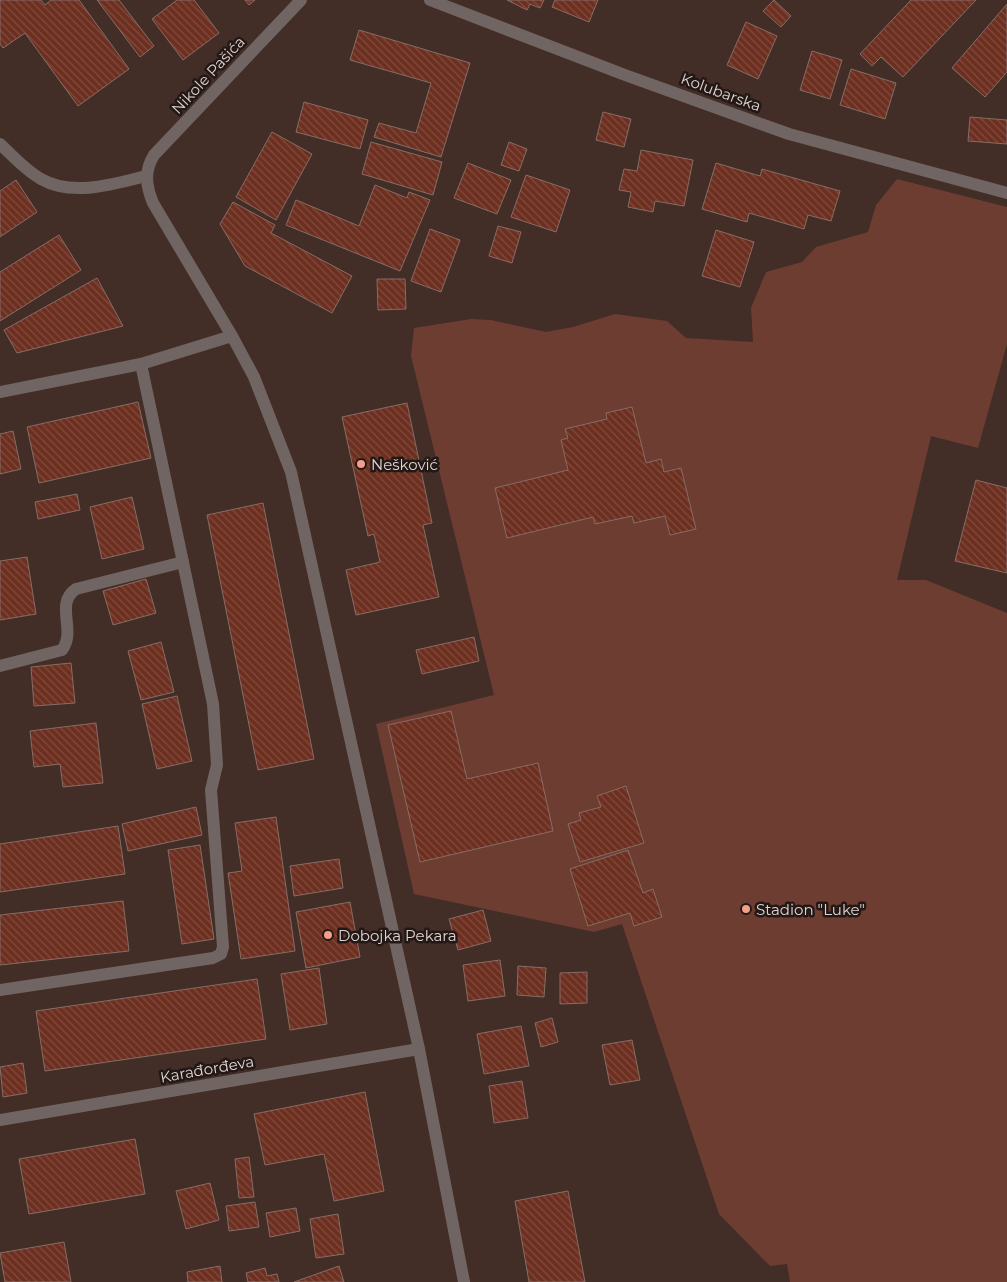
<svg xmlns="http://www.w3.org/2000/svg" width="1007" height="1282" font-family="Montserrat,sans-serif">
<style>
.green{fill:#6d3d32}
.building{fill:url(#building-back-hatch);stroke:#866d66}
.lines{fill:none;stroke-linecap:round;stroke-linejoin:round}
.minor{stroke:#706562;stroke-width:12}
.poi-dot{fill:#f49e89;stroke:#221816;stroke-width:2}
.labels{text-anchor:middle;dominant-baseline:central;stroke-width:5;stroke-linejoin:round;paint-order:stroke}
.street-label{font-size:15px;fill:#e0d2ce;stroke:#221816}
.poi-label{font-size:15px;fill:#e0d2ce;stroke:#221816;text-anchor:start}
</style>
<defs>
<pattern id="building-back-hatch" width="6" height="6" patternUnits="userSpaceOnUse" patternTransform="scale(1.25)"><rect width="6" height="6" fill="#6c2f20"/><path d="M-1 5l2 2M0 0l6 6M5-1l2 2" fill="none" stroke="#814c3f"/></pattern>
</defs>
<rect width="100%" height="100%" fill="#432d27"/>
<path class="green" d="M897,179L1007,207V344L978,448L931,436L897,580H926L1007,613V1282H790L787,1264L770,1266L719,1214L622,924L594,932L414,894L376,724L494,695L411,356L414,328L471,319L491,320L546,332L573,327L615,314L667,321L686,338L753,342L751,308L766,272L802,262L816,247L868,232L876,205Z"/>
<g class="building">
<path d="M0,0H41L45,5L51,0H79L129,69L78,106L25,33L3,48L0,44Z"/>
<path d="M97,0H119L154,46L140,57Z"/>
<path d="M177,0H194L219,33L183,60L152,19Z"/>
<path d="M245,0H255L249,5Z"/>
<path d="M507,0H544L540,8L530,4L527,10Z"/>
<path d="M555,0H598L589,22L552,7Z"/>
<path d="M774,0L791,16L781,27L763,11Z"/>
<path d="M911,0H976L903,77L881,57L872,66L860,54Z"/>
<path d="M1007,4V72L985,97L952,68Z"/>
<path d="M746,22L777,36L758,79L727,65Z"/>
<path d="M359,30L470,63L441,157L374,137L379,123L416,133L431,83L350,60Z"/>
<path d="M812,51L842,60L830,99L800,90Z"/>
<path d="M851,69L896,83L885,119L840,105Z"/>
<path d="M304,102L368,120L360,149L296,132Z"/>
<path d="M603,112L631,119L624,147L596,140Z"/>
<path d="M970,117L1007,120V144L968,141Z"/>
<path d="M272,132L312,154L276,220L236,197Z"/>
<path d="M371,142L442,162L433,195L362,174Z"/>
<path d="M509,142L527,149L519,171L501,165Z"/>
<path d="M641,150L693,160L684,206L655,201L653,212L628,207L631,192L619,190L624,169L637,171Z"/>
<path d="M468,163L511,180L497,214L454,198Z"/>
<path d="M716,163L760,176L762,169L840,191L831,221L808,215L804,229L749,213L747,222L702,209Z"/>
<path d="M526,175L570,190L556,232L511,217Z"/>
<path d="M16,180L37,212L0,237V191Z"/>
<path d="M375,185L407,198L409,192L430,200L400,271L286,225L296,200L359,226Z"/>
<path d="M233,202L275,225L271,233L352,276L332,313L245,266L220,224Z"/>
<path d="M498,226L521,232L512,263L489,256Z"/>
<path d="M430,229L460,240L441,292L411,281Z"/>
<path d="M716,230L754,242L740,287L702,276Z"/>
<path d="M59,235L81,270L0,321V272Z"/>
<path d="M97,278L123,326L17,353L4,330Z"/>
<path d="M377,279H405L406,309L378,310Z"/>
<path d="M138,402L151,458L39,483L27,427Z"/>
<path d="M407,403L432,523L423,525L439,597L356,615L346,570L380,562L374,534L368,536L342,417Z"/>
<path d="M632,407L646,463L661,459L664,472L681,468L696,529L670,535L665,516L634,523L632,516L595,524L593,517L507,538L495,488L568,470L561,440L568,438L565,429L607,419L606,413Z"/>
<path d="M13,431L21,469L0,474V434Z"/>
<path d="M976,480L1007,488V573L955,561Z"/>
<path d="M77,494L80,510L38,519L35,502Z"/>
<path d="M132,497L144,549L102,559L90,507Z"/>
<path d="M263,503L314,759L258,770L207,515Z"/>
<path d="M27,557L36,614L0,620V561Z"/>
<path d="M146,579L156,613L113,625L103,591Z"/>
<path d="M474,637L479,661L422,674L416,650Z"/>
<path d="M161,642L174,692L141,700L128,651Z"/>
<path d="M71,663L75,703L34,706L31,667Z"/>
<path d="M177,696L192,761L157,769L142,704Z"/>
<path d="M451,711L467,779L538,763L553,831L420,862L388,725Z"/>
<path d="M96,723L103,783L63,787L60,764L34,767L30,731Z"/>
<path d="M626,786L644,843L580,862L568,824L581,820L579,813L601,807L597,796Z"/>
<path d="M196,807L202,835L128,851L122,824Z"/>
<path d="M276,817L295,951L241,959L228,873L242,871L235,823Z"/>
<path d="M118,826L125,874L0,892V844Z"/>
<path d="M200,845L214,939L182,944L168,850Z"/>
<path d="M628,850L643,893L653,889L662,917L634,926L630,913L588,926L570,869Z"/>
<path d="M339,859L343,888L294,896L290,866Z"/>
<path d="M123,901L129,951L0,965V915Z"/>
<path d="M350,902L360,957L306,968L296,912Z"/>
<path d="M483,910L491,941L458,950L449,919Z"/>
<path d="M500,960L505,996L468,1001L463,965Z"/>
<path d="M518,966L546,968L544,997L517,995Z"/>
<path d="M319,968L327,1024L290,1030L281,974Z"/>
<path d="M587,972V1003L560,1004V973Z"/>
<path d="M257,979L266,1039L45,1071L36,1011Z"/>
<path d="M552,1018L558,1042L541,1047L535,1023Z"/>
<path d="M521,1026L529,1066L484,1074L477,1034Z"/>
<path d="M632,1040L640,1080L610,1085L602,1045Z"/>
<path d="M23,1063L27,1093L3,1097L0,1067Z"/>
<path d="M522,1081L528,1118L494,1123L489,1086Z"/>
<path d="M365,1092L384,1191L334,1201L324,1154L265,1165L254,1114Z"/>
<path d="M135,1139L145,1194L29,1214L19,1159Z"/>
<path d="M249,1157L254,1197L239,1198L235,1159Z"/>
<path d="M210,1183L219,1220L186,1229L176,1191Z"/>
<path d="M568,1191L585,1282H529L515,1201Z"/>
<path d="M255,1202L259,1227L229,1231L226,1206Z"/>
<path d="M296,1208L300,1231L270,1237L266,1213Z"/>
<path d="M338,1214L344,1254L316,1258L310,1219Z"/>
<path d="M64,1242L71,1282H5L0,1253Z"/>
<path d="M220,1266L222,1282H188L187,1272Z"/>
<path d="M339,1266L344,1282H294Z"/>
<path d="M265,1268L267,1276L277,1274L279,1282H248L246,1273Z"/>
</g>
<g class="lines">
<g class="minor">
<path d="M301,0L154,155C144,171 146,186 153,203L232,336L254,377L291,472L419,1049L464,1282"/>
<path d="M430,0L625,75L789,134L1007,193"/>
<path d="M0,144C13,156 25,170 41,179C72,197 114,184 146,176"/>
<path d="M0,392L141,364L232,336"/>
<path d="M0,666L62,650C77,630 54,604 76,589L183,562"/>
<path d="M0,990L213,958L221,954L223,947L211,790L217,765L213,704L141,364"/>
<path d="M0,1120L419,1049"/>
</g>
</g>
<g class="poi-dot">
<circle cx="361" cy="464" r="5"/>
<circle cx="746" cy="909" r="5"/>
<circle cx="328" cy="935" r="5"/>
</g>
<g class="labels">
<g class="street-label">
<text transform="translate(208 75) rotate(-47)">Nikole Pašića</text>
<text transform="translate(721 92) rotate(20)">Kolubarska</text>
<text transform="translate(207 1069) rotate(-10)">Karađorđeva</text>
</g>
<g class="poi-label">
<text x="371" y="464">Nešković</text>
<text x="756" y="909">Stadion "Luke"</text>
<text x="338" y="935">Dobojka Pekara</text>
</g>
</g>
</svg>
